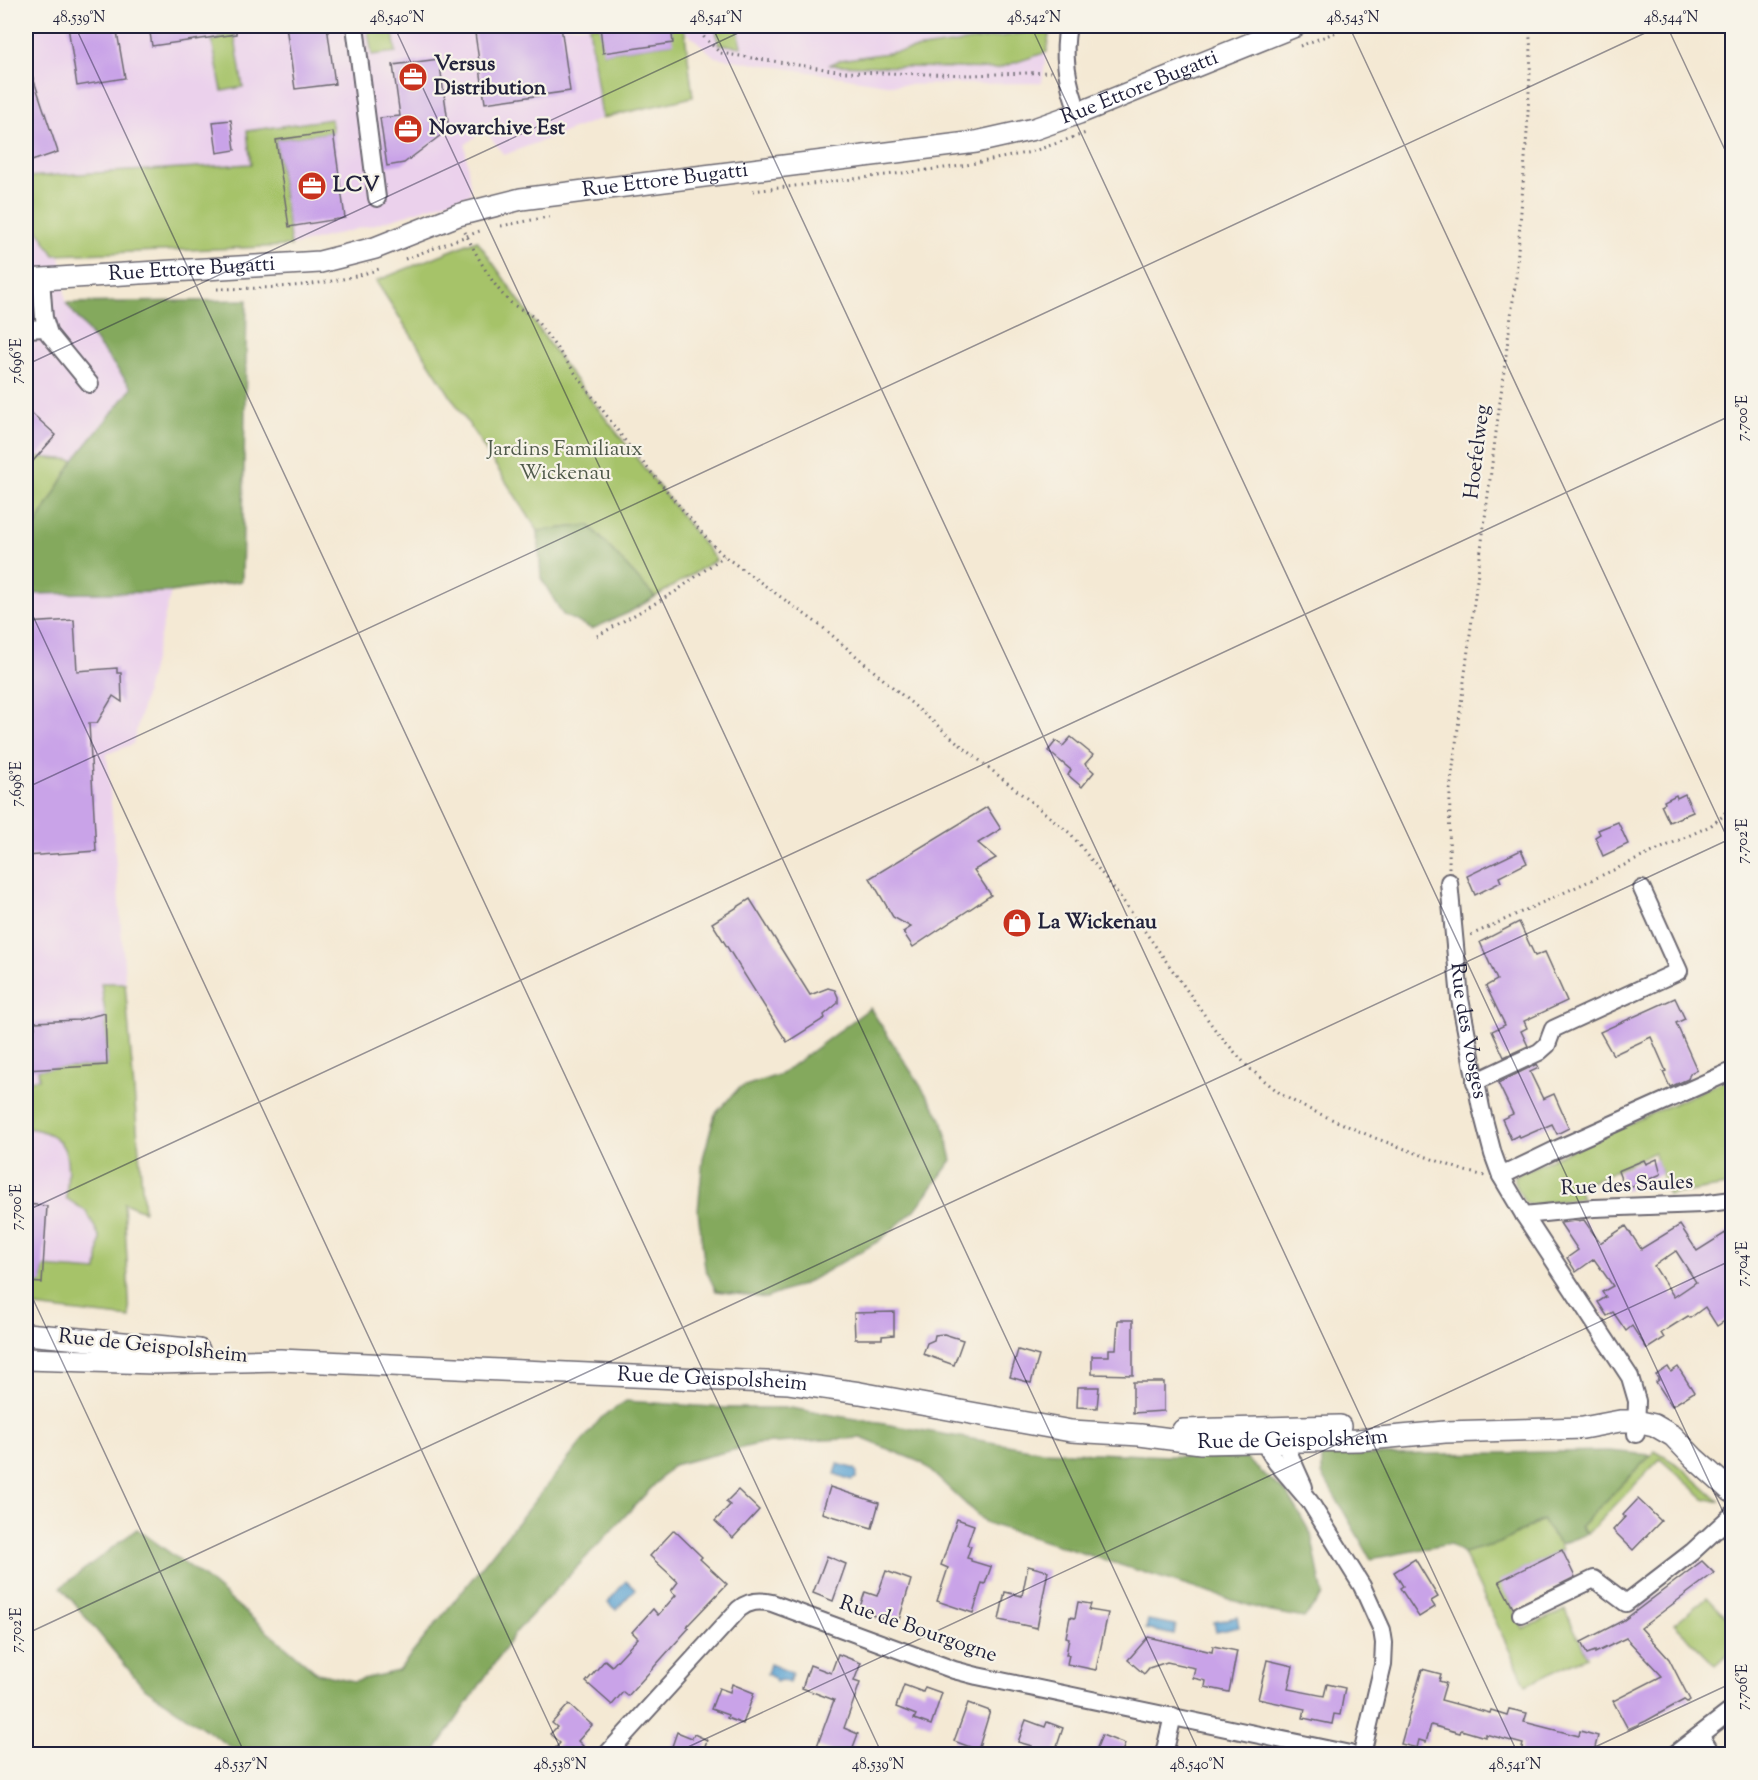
<svg xmlns="http://www.w3.org/2000/svg" width="1758" height="1780" font-family="'Sorts Mill Goudy',serif">
<style>
.built{fill:#ebd1ec}
.green{fill:#a6c369;stroke:#647252;stroke-width:1.5}
.forest{fill:#84a95d;stroke:#53664c;stroke-width:1.5}
.water{fill:#5ba3d2;stroke:#3e6286;stroke-width:1.5}
.building{fill:#c9a3e8;fill-rule:evenodd}
.lines{fill:none;stroke-linecap:round;stroke-linejoin:round}
.minor-casing{stroke:#6c6871;stroke-width:20}
.major-casing{stroke:#6c6871;stroke-width:24}
.path{stroke:#6c6871;stroke-width:3;stroke-dasharray:1.5 4.5;stroke-linecap:butt}
.minor{stroke:#fff;stroke-width:16}
.major{stroke:#fff;stroke-width:21}
.ticks{fill:none;stroke:#22223b;stroke-width:1.5;stroke-opacity:0.45}
.labels{text-anchor:middle;dominant-baseline:central;stroke-width:4.5;stroke-linejoin:round;paint-order:stroke}
.poi-label{font-size:21px;font-weight:bold;fill:#22223b;stroke:#f7f3e8;text-anchor:start}
.street-label{font-size:21px;fill:#22223b;stroke:#f7f3e8}
.park-label{font-size:21px;fill:#505a4b;stroke:#f7f3e8}
.neatline{fill:none;stroke:#22223b;stroke-width:2}
.ticks-label{font-size:15px;text-anchor:middle;fill:#22223b}
</style>
<rect width="100%" height="100%" fill="#f7f3e8"/>
<filter id="ink" filterUnits="userSpaceOnUse"><feTurbulence type="fractalNoise" baseFrequency=".0167" numOctaves="2"/><feDisplacementMap in="SourceGraphic" scale="12" xChannelSelector="R" yChannelSelector="G"/><feConvolveMatrix kernelMatrix="1 2 1 2 8 2 1 2 1" color-interpolation-filters="sRGB"/></filter>
<filter id="wash" filterUnits="userSpaceOnUse"><feTurbulence type="fractalNoise" baseFrequency=".008" numOctaves="4" result="noise"/><feDisplacementMap in="SourceGraphic" scale="24" xChannelSelector="R" yChannelSelector="G"/><feGaussianBlur stdDeviation="1.35" result="paint"/><feColorMatrix in="noise" values="0 0 0 0 0 0 0 0 0 0 0 0 0 0 0 0 0 1.4 0 .05"/><feComposite in="paint" operator="in"/></filter>
<g filter="url(#wash)">
<rect width="100%" height="100%" fill="#f4e9d4"/>
<g class="built">
<path d="M26,26H1050L1042,83L892,85L715,57L685,31L693,97L603,118L504,155L484,129L465,145L471,194L376,224L291,246L60,255L66,303L132,388L74,460L26,542Z"/>
<path d="M171,592L133,744L107,754L144,1211L124,1203L130,1318L26,1306V594Z"/>
</g>
<g class="green">
<path d="M218,26H233L243,87L222,91L212,41L219,39Z"/>
<path d="M367,26H392L396,52L372,55Z"/>
<path d="M589,26H600L604,53L672,43L671,26H684L693,97L602,118Z"/>
<path d="M716,26H738L741,47L718,44Z"/>
<path d="M1035,26H1050L1047,52L996,69L829,65L840,60L1024,33Z"/>
<path d="M331,119L333,132L276,140L291,246L54,255L26,211V177L251,164L247,131Z"/>
<path d="M477,240L564,365L716,560L655,597L589,525L538,531L376,281Z"/>
<path d="M36,457L74,460L26,542V469Z"/>
<path d="M101,983H125L144,1211L124,1203L130,1318L26,1306V1282L42,1283L43,1267L97,1271L100,1238L87,1212L66,1198C69,1160 73,1133 26,1128V1080L39,1079L38,1069L107,1065L105,1013Z"/>
<path d="M1732,1077V1185L1668,1195L1654,1152L1578,1188L1582,1198L1530,1205L1525,1203L1514,1181V1176Z"/>
<path d="M1655,1451L1680,1466L1720,1502L1704,1498L1660,1459L1587,1534L1580,1527Z"/>
<path d="M1542,1520L1560,1544L1562,1550L1500,1581L1523,1629L1565,1610L1587,1656L1526,1685L1463,1553L1500,1543Z"/>
<path d="M1707,1597L1732,1623V1650L1715,1665L1674,1624Z"/>
</g>
<g class="forest">
<path d="M247,300L242,581L171,592L26,594V542L74,460L132,388L66,303Z"/>
<path d="M589,525L655,597L628,613L592,629L563,615L541,578L538,531Z"/>
<path d="M870,1008L942,1119L952,1160L915,1210L879,1241L804,1284L766,1298L716,1291L705,1268L698,1211L703,1158L715,1114L739,1088L781,1074Z"/>
<path d="M626,1401L726,1408H791L1042,1451L1246,1459L1288,1494L1311,1534L1323,1595L1304,1618L1267,1611L986,1523L922,1463L861,1438L758,1444L673,1465L515,1633L433,1754H241L143,1687L61,1587L137,1529L206,1579L317,1673L354,1681L398,1671L601,1418Z"/>
<path d="M1609,1451L1651,1455L1580,1527L1587,1534L1560,1544L1542,1520L1500,1543L1463,1553L1450,1544L1371,1559L1322,1474V1456Z"/>
</g>
<g class="water">
<path d="M838,1464L855,1469L857,1473L856,1478L851,1480L835,1474Z"/>
<path d="M626,1581L635,1589L616,1610L608,1602Z"/>
<path d="M1237,1617L1239,1627L1216,1632L1214,1622Z"/>
<path d="M1148,1620L1176,1625L1174,1635L1146,1629Z"/>
<path d="M770,1664L792,1673L789,1683L781,1680L776,1682L774,1678L767,1674Z"/>
</g>
<g id="blocks">
<g class="building">
<path d="M68,26H116L125,78L77,86Z"/>
<path d="M149,26H236V34L152,46Z"/>
<path d="M286,26H327L335,84L295,89Z"/>
<path d="M474,26H561L570,91L485,103Z"/>
<path d="M600,26H671L673,43L603,53Z"/>
<path d="M439,59L449,129L404,163L387,166L380,118L400,116L393,65Z"/>
<path d="M28,63L58,152L26,163V64Z"/>
<path d="M231,120L235,150L217,153L213,122Z"/>
<path d="M333,132L345,218L289,227L276,140Z"/>
<path d="M26,408L56,435L26,469Z"/>
<path d="M74,620L77,671L117,668V673H121L122,702L113,696L97,723H89L96,851L26,856V623Z"/>
<path d="M1071,737L1093,755L1085,764L1094,772L1082,787L1068,775L1071,770L1048,751L1056,741L1063,746Z"/>
<path d="M1685,794L1693,812L1669,822L1661,805L1665,803L1664,801L1676,795L1677,798Z"/>
<path d="M987,807L1001,829L978,843L996,858L974,870L991,895L913,947L903,932L911,927L893,917L870,878Z"/>
<path d="M1618,822L1628,844L1603,856L1595,837L1600,834L1598,830Z"/>
<path d="M1521,850L1527,863L1499,877L1501,882L1475,895L1467,876Z"/>
<path d="M750,899L810,995L828,988L835,990L838,997V1003L824,1015L825,1018L787,1042L712,923Z"/>
<path d="M1519,922L1535,956L1545,952L1567,1001L1524,1021L1527,1028L1521,1031L1528,1046L1504,1057L1492,1031L1505,1025L1486,986L1497,980L1480,942Z"/>
<path d="M1675,998L1685,1019L1676,1023L1697,1070L1690,1073L1688,1079L1670,1087L1663,1072L1666,1071L1651,1037L1613,1055L1600,1032Z"/>
<path d="M105,1013L107,1065L26,1070V1030L35,1028L34,1022L78,1020Z"/>
<path d="M1537,1064L1539,1068L1530,1072L1543,1099L1554,1094L1569,1128L1557,1134L1552,1124L1520,1138L1519,1135L1511,1139L1502,1119L1513,1114L1498,1083Z"/>
<path d="M1657,1159L1661,1174L1625,1190L1618,1171L1644,1160L1646,1164Z"/>
<path d="M26,1204L47,1206L42,1283L26,1282Z"/>
<path d="M1584,1220L1600,1243L1626,1226L1641,1249L1680,1225L1697,1251L1727,1232L1732,1241V1316L1717,1326L1705,1307L1690,1318L1688,1316L1661,1333L1664,1338L1647,1349L1632,1326L1626,1331L1613,1312L1607,1316L1598,1302L1606,1297L1602,1292L1613,1286L1594,1259L1576,1272L1567,1258L1578,1250L1560,1223ZM1676,1251L1696,1282L1674,1297L1654,1266Z"/>
<path d="M894,1312V1335L882,1336V1339H855L854,1313Z"/>
<path d="M1118,1320H1133V1375L1092,1374V1356H1109V1349H1116Z"/>
<path d="M944,1334L963,1340L954,1365L923,1354L927,1343L934,1340L935,1335Z"/>
<path d="M1018,1350L1039,1356L1031,1383L1010,1377Z"/>
<path d="M1668,1367L1671,1372L1678,1367L1694,1392L1672,1406L1656,1382L1659,1380L1656,1375Z"/>
<path d="M1133,1382H1164V1411L1133,1413Z"/>
<path d="M1078,1387H1099L1097,1408L1077,1407Z"/>
<path d="M830,1487L879,1503L872,1528L822,1513Z"/>
<path d="M738,1490L759,1510L733,1538L715,1521L730,1505L726,1502Z"/>
<path d="M1638,1499L1661,1521L1633,1550L1613,1530L1625,1517L1623,1515Z"/>
<path d="M957,1519L974,1525L967,1545L971,1546L967,1558L971,1559V1561L991,1567L985,1584L982,1583L973,1613L937,1601L948,1568L941,1565Z"/>
<path d="M674,1530L702,1557L700,1559L727,1584L687,1626L689,1628L628,1696L623,1692L612,1705L586,1682L605,1660L612,1666L638,1638L632,1632L653,1609L658,1615L676,1595L671,1591L678,1582L650,1556Z"/>
<path d="M1562,1550L1575,1577L1513,1608L1499,1581Z"/>
<path d="M827,1556L846,1564L833,1601L813,1593Z"/>
<path d="M1415,1559L1438,1597L1431,1601L1435,1607L1419,1617L1400,1588L1403,1586L1394,1572Z"/>
<path d="M1702,1561L1714,1573L1641,1628L1669,1659L1690,1700L1687,1702L1684,1700L1646,1721L1628,1729L1613,1701L1662,1676L1626,1638L1595,1653V1651L1587,1654L1581,1642L1624,1620Z"/>
<path d="M1028,1566L1048,1571L1037,1628L999,1620L1005,1592L1022,1596Z"/>
<path d="M886,1571L911,1580L899,1620L892,1618L891,1622L859,1610L865,1592L877,1596Z"/>
<path d="M1078,1602L1091,1604L1089,1610L1108,1613L1096,1670L1067,1664L1069,1655H1066L1069,1638L1066,1637L1070,1617L1075,1618Z"/>
<path d="M1148,1637L1212,1652L1213,1646L1237,1651L1229,1692L1205,1687L1206,1681L1193,1678L1195,1668L1167,1662L1149,1668L1144,1674L1128,1660Z"/>
<path d="M838,1654L861,1663L854,1681L860,1683L844,1728L858,1734L850,1755H840L817,1746L834,1700L802,1688L810,1665L831,1673Z"/>
<path d="M1267,1660L1293,1666L1288,1689L1324,1696L1327,1684L1345,1688L1340,1715L1334,1714L1332,1724L1303,1718L1305,1709L1258,1699Z"/>
<path d="M1422,1669L1441,1674L1439,1681L1446,1683L1441,1700L1490,1713L1491,1710L1507,1715L1509,1709L1527,1713L1524,1722L1579,1736L1580,1731L1598,1736L1593,1755L1533,1754L1521,1752L1523,1744L1485,1734V1737L1461,1730L1460,1733L1431,1725L1426,1742L1419,1740L1417,1748L1401,1744Z"/>
<path d="M732,1684L754,1693L743,1724L727,1718L728,1715L711,1709L719,1688L730,1692Z"/>
<path d="M904,1685L923,1692L925,1687L942,1693L931,1725L914,1719L916,1715L896,1707Z"/>
<path d="M968,1703L990,1711L978,1750L954,1741Z"/>
<path d="M569,1704L592,1725L578,1741L583,1746L575,1755H549L560,1743L550,1734L557,1727L552,1723Z"/>
<path d="M1026,1720L1045,1727L1047,1722L1063,1728L1054,1755H1041L1030,1750L1032,1746L1018,1742Z"/>
<path d="M677,1732L692,1738L694,1734L707,1740L702,1755H669Z"/>
<path d="M1102,1735L1125,1744L1121,1755H1094Z"/>
</g>
</g>
</g>
<g filter="url(#ink)">
<use href="#blocks" fill-opacity="0" stroke="#6c6871" stroke-width="1.5"/>
<g class="lines">
<g class="minor-casing">
<g id="minor">
<path d="M355,26L377,198"/>
<path d="M1068,26C1062,56 1067,84 1079,113"/>
<path d="M41,279L44,318L49,334L90,384"/>
<path d="M26,329L46,328"/>
<path id="s1" d="M1449,882L1460,999L1481,1108L1493,1154L1501,1176L1524,1215L1630,1377L1637,1401L1636,1434"/>
<path d="M1475,1082L1539,1052L1547,1045L1553,1029L1679,971L1642,889"/>
<path d="M1501,1176L1555,1150L1732,1071"/>
<path d="M1524,1215L1594,1208L1702,1204L1732,1200"/>
<path d="M1279,1431L1304,1487"/>
<path d="M1259,1435L1276,1462L1310,1502L1362,1586L1382,1630L1384,1643L1383,1665L1362,1754"/>
<path d="M1521,1614L1594,1579L1626,1603L1692,1552L1732,1515"/>
<path d="M1700,1735L1712,1754"/>
<path d="M607,1754L739,1609C749,1601 759,1600 772,1603L954,1670L977,1676L1350,1754"/>
<path d="M1164,1754L1173,1716"/>
<path d="M1675,1754L1732,1710"/>
</g>
</g>
<g class="major-casing">
<g id="major">
<path id="s2" d="M26,280L320,262L375,248L458,215L521,199L976,142L1034,129L1079,113L1295,26"/>
<path d="M26,1334L199,1350"/>
<path id="s3" d="M26,1359L154,1363L280,1360L789,1383L860,1393L1071,1431L1140,1435L1201,1443L1358,1440L1445,1432L1583,1428L1620,1421H1636L1654,1425L1673,1436L1694,1458L1732,1492"/>
<path d="M1183,1430L1340,1426"/>
</g>
</g>
<g class="path">
<path d="M698,26L704,37L720,53L844,72L971,75L1052,72"/>
<path d="M1300,46L1352,26"/>
<path d="M753,191L961,166L1031,152L1086,133"/>
<path d="M501,226L553,216"/>
<path d="M465,232C474,251 494,288 509,301C517,309 528,311 536,320L629,446L708,540L724,556L821,626L958,743L1071,834L1121,898L1216,1031L1248,1067L1282,1095L1304,1107L1375,1138L1465,1171L1485,1176"/>
<path d="M405,259L480,231"/>
<path d="M217,289C273,288 329,287 382,268"/>
<path d="M597,636L675,592L724,556"/>
<path d="M1449,868L1450,790L1516,277L1527,132L1531,52L1529,26"/>
<path d="M1471,935L1710,826L1723,816L1732,801"/>
</g>
<use href="#minor" class="minor"/>
<use href="#major" class="major"/>
</g>
</g>
<path class="ticks" d="M75,26L882,1754M394,26L1200,1754M712,26L1518,1754M1031,26L1732,1531M1349,26L1732,848M1667,26L1732,165M26,365L753,26M26,601L563,1754M26,788L1660,26M26,1211L1732,415M26,1284L245,1754M26,1634L1732,838M673,1754L1732,1260M1580,1754L1732,1683"/>
<defs>
<g id="office-disc" transform="scale(1.5)"><circle r="9.5" fill="#c8321e" stroke="#f7f3e8"/><path d="M-6-3h4V-5.5h4V-3h4V5H-6ZM-1-4.5V-3h2v-1.5ZM-6 0V1H6V0Z" fill="#fff"/></g>
<g id="shop-disc" transform="scale(1.5)"><circle r="9.5" fill="#c8321e" stroke="#f7f3e8"/><path d="M-5-2.5h2.3a2.7 3.5 0 0 1 5.4 0H5L5.5 6h-11ZM-1.5-2.5h3a1.5 2.3 0 0 0-3 0Z" fill="#fff"/></g>
</defs>
<g fill-rule="evenodd">
<use href="#office-disc" x="413" y="77"/>
<use href="#office-disc" x="408" y="129"/>
<use href="#office-disc" x="312" y="186"/>
<use href="#shop-disc" x="1017" y="923"/>
</g>
<g class="labels">
<g class="poi-label">
<text x="434" y="65">Versus<tspan x="434" dy="24">Distribution</tspan></text>
<text x="429" y="129">Novarchive Est</text>
<text x="333" y="186">LCV</text>
<text x="1038" y="923">La Wickenau</text>
</g>
<g class="street-label">
<text stroke="none"><textPath href="#s2" startOffset="1137">Rue Ettore Bugatti</textPath></text>
<text stroke="none"><textPath href="#s2" startOffset="651">Rue Ettore Bugatti</textPath></text>
<text stroke="none"><textPath href="#s2" startOffset="166">Rue Ettore Bugatti</textPath></text>
<text transform="translate(1478 452) rotate(-83)">Hoefelweg</text>
<text stroke="none"><textPath href="#s1" startOffset="150">Rue des Vosges</textPath></text>
<text transform="translate(1627 1186) rotate(-3)">Rue des Saules</text>
<text transform="translate(153 1347) rotate(6)">Rue de Geispolsheim</text>
<text stroke="none"><textPath href="#s3" startOffset="687">Rue de Geispolsheim</textPath></text>
<text stroke="none"><textPath href="#s3" startOffset="1272">Rue de Geispolsheim</textPath></text>
<text transform="translate(918 1630) rotate(19)">Rue de Bourgogne</text>
</g>
<g class="park-label">
<text x="565" y="450">Jardins Familiaux<tspan x="565" dy="24">Wickenau</tspan></text>
</g>
</g>
<rect width="1758" height="1780" fill="none" stroke="#f7f3e8" stroke-width="66"/>
<rect x="33" y="33" width="1692" height="1714" class="neatline"/>
<g class="ticks-label">
<text x="79" y="22">48.539°N</text>
<text x="397" y="22">48.540°N</text>
<text x="716" y="22">48.541°N</text>
<text x="1034" y="22">48.542°N</text>
<text x="1353" y="22">48.543°N</text>
<text x="1671" y="22">48.544°N</text>
<text transform="translate(16 361) rotate(-90)" y="5">7.696°E</text>
<text transform="translate(1742 418) rotate(-90)" y="5">7.700°E</text>
<text transform="translate(16 784) rotate(-90)" y="5">7.698°E</text>
<text transform="translate(1742 841) rotate(-90)" y="5">7.702°E</text>
<text transform="translate(16 1207) rotate(-90)" y="5">7.700°E</text>
<text transform="translate(1742 1264) rotate(-90)" y="5">7.704°E</text>
<text transform="translate(16 1630) rotate(-90)" y="5">7.702°E</text>
<text transform="translate(1742 1687) rotate(-90)" y="5">7.706°E</text>
<text x="241" y="1769">48.537°N</text>
<text x="560" y="1769">48.538°N</text>
<text x="878" y="1769">48.539°N</text>
<text x="1197" y="1769">48.540°N</text>
<text x="1515" y="1769">48.541°N</text>
</g>
</svg>
